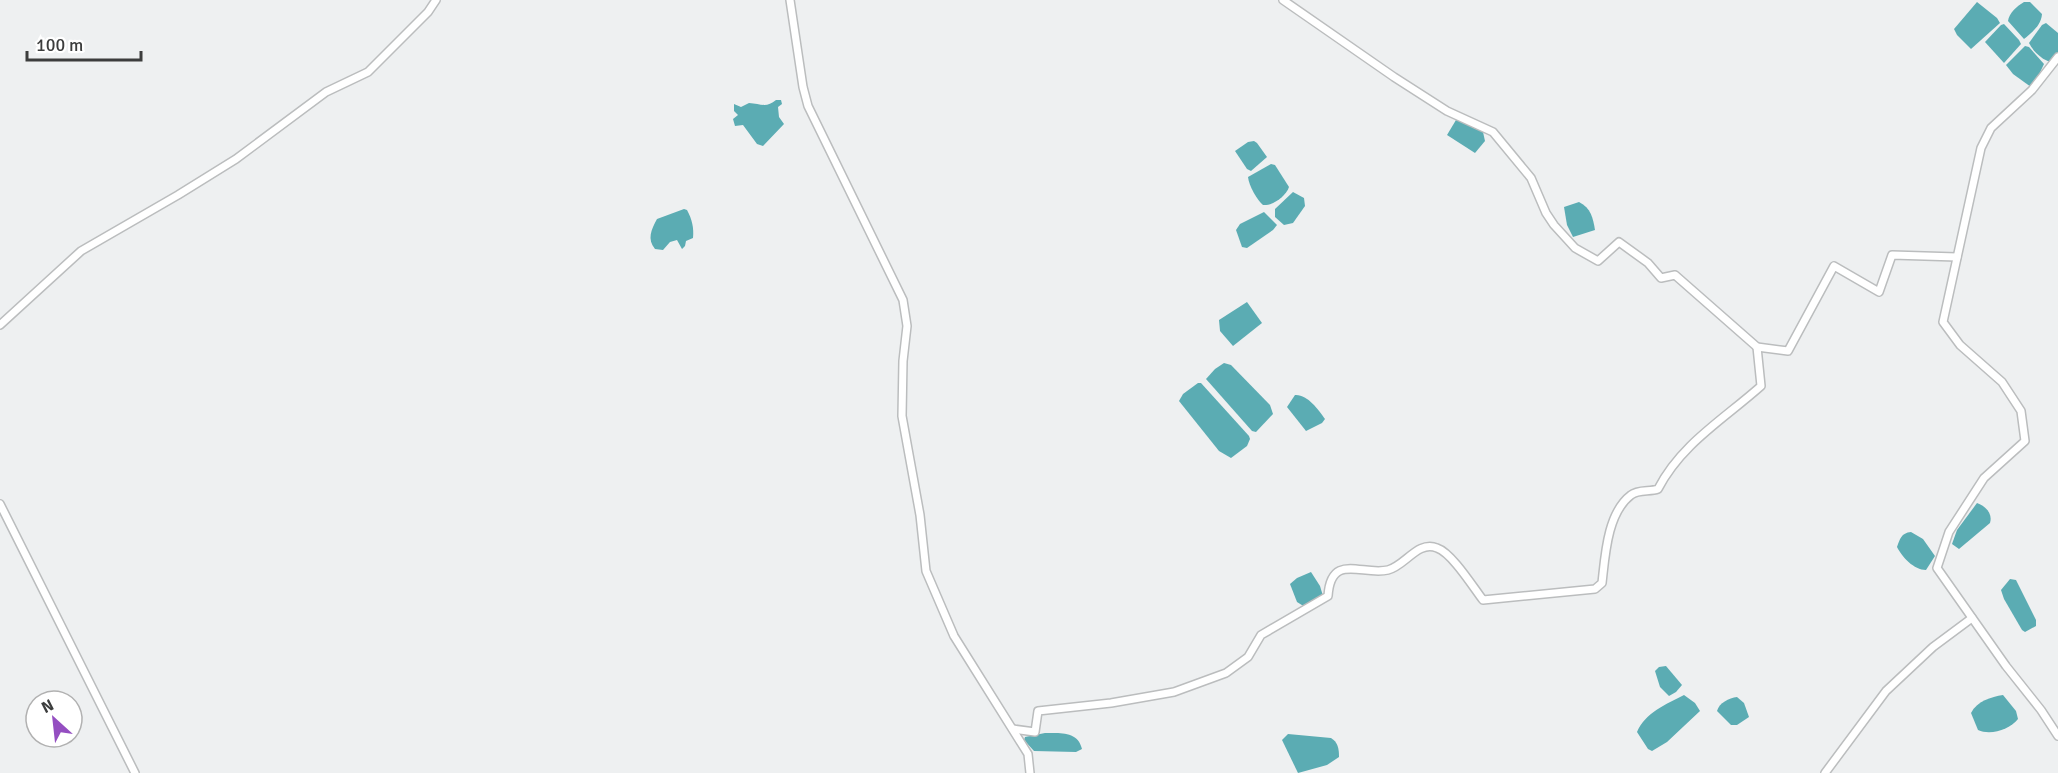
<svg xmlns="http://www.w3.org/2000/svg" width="2058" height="773" font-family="Signika,sans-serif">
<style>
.water{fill:#5bacb3}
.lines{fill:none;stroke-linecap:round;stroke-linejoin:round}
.minor-casing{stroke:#bbbdbe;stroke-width:10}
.minor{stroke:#fff;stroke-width:7}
</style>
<rect width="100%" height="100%" fill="#eef0f1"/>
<g class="water">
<path d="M1977,2L1997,18L2000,23L1971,49L1957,35L1954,29Z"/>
<path d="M2024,2H2030L2042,14C2041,26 2032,32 2024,39L2008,21C2009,13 2017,6 2024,2Z"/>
<path d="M2046,23L2058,33V52L2051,62C2042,60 2033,51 2029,43L2042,25Z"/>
<path d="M2004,24L2019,40L2021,44L2004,63L1985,42L2001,25Z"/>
<path d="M2025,46L2029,47L2044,64L2035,83L2031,87L2013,74L2006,65Z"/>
<path d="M776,100H781L782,104L778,107L779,117L784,124L763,146L757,144L743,125L735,126L733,119L738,115L734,111V104L741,107L749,103C761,104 767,108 776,100Z"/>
<path d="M1456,120L1462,121L1483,132L1485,141L1475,153L1447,135Z"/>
<path d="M1254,141L1257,143L1267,157L1251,171L1247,169L1235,151L1248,142Z"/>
<path d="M1271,164L1275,165L1289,187C1286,196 1273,206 1263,205C1257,200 1249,186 1248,177Z"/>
<path d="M1293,192L1304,198L1305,206L1293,223L1284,225L1275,217V209Z"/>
<path d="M1579,202C1591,208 1593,218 1595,230L1573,237L1567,225L1564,207Z"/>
<path d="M684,209L687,210C692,219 694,228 693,238L686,241L685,246L682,249L677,240L670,242L663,250L655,249C647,239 651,230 657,219Z"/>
<path d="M1264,212L1277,225L1273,230L1247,248L1242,247L1236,230L1240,224Z"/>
<path d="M1247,302L1262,323L1233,346L1220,331L1219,320Z"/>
<path d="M1224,363L1231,365L1270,405L1273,414L1256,432L1252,431L1206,379L1215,369Z"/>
<path d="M1198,383H1201L1249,436L1250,439L1247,446L1231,458L1219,451L1179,401L1183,394Z"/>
<path d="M1295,395C1307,394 1318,409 1325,419L1322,423L1306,431L1287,407Z"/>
<path d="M1977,503C1985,506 1993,513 1990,523L1959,549L1952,544L1957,530Z"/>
<path d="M1911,532L1923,539L1935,556L1926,570C1914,570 1902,557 1897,547C1900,539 1901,533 1911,532Z"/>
<path d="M1311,572L1320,586L1323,596L1305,607L1297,602L1290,584L1297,578Z"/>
<path d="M2010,579L2016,580L2036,620V626L2025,632L2022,630L2004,599L2001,590Z"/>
<path d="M1666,666L1682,685L1676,692L1669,696L1660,687L1655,671L1659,667Z"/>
<path d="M1684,695L1695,703L1700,711L1667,742L1652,751L1648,749L1637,732C1645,713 1666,704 1684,695Z"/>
<path d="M2003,695L2016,711L2018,719C2010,729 1991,736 1978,730L1971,713C1977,701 1991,697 2003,695Z"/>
<path d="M1737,697L1744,703L1749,717L1737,725H1731L1717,711C1719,703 1729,698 1737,697Z"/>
<path d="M1045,733C1060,733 1078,731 1082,749L1076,752L1034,751L1024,740L1025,737Z"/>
<path d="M1288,734L1331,738C1338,742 1339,749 1339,757L1327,765L1298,773L1282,740Z"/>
</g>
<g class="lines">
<g class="minor-casing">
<g id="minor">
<path d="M790,0L803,87L808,106L903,300L907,326L903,361L902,416L920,515L926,571L954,636L1028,754L1030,773"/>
<path d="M1283,0L1394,77L1447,111L1493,132L1531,178L1546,213L1554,225L1575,248L1598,261L1619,242L1648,263L1661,278L1675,275L1757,347L1788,351L1834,266L1879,292L1892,255L1957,257"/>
<path d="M2058,57L2032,90L1991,128L1981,148L1943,322L1960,345L2002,382L2021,411L2025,441L1984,478L1949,532L1937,568L2006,666L2041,710L2058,736"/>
<path d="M0,325L81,251L178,195L236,159L326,92L368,72L428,12L436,0"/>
<path d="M0,504L135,773"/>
<path d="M1013,729L1035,732L1038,711L1111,703L1174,692L1226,673L1248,657L1261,635L1328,596C1331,552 1362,576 1388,570C1405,566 1418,540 1437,548C1452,553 1473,587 1483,600L1595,589L1602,583C1605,557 1607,513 1631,495C1638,489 1650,492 1658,489C1681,444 1724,419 1761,386L1757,347"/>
<path d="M1825,773L1886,691L1933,647L1972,618"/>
</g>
</g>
<use href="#minor" class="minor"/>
</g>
<g transform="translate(54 719) rotate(333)"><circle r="28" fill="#ffffff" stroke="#b1b1b1" stroke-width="1.5"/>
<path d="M0-4.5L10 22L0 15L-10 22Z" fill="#944ec1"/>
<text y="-9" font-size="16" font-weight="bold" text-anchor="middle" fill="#3c3d3d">N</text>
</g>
<path d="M27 51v9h114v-9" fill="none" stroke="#3c3d3d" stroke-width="3"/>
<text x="36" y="51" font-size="18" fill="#3c3d3d" stroke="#ffffff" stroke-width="4.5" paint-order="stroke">100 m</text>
</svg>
